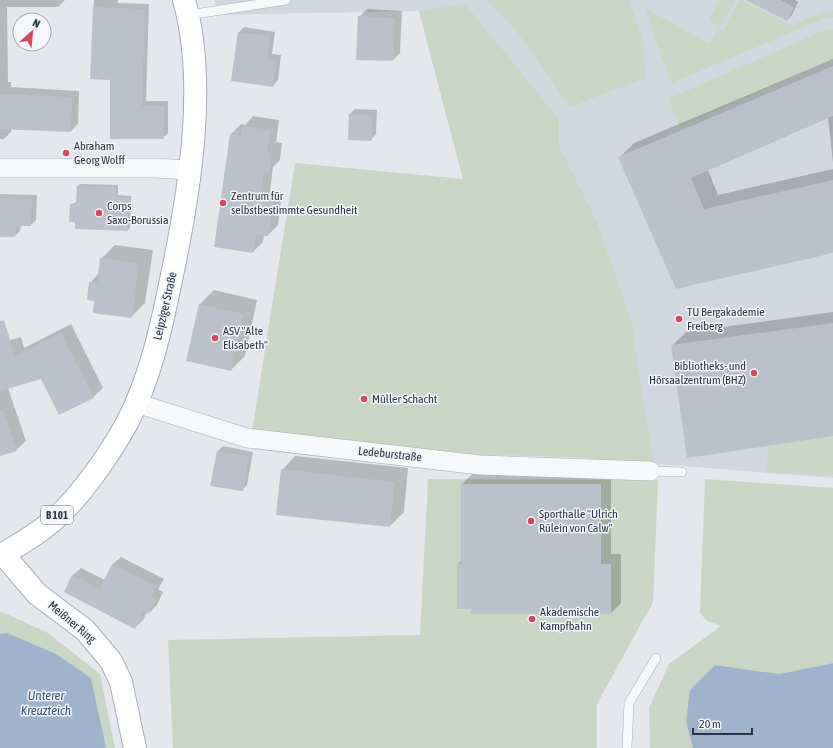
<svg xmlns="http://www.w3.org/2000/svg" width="833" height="748" font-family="'Asap Condensed',sans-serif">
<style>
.built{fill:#d2d6de}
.green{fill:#c9d6c5}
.water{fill:#9fb4cc}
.shadow{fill:#0003}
.building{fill:#bbc0ca}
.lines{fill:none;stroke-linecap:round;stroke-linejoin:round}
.lane-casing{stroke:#a9aeb7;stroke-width:10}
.street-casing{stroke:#a9aeb7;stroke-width:20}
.secondary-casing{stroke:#a9aeb7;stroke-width:24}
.primary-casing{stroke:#a3abb8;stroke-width:24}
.lane{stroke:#f7f8fa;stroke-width:9}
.street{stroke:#f7f8fa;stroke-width:19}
.secondary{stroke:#fff;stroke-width:22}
.primary{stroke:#fff;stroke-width:22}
.poi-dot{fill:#d1495b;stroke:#f4f6f9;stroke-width:1.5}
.labels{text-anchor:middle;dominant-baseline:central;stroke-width:3;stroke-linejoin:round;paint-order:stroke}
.shield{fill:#f4f6f9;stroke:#676e7b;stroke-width:1}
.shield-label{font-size:11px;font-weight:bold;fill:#2b3445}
.poi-label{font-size:12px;fill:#2b3445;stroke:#f4f6f9;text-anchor:start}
.street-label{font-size:12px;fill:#2b3445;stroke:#f4f6f9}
.water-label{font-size:13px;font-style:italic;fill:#34527a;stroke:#f4f6f9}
</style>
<rect width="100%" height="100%" fill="#e4e7ec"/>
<path class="built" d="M214,0H833V478L586,458L463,179L419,11L221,15Z"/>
<g class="green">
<path d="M487,0H629L644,44L645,78L570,107L515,29Z"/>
<path d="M719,0H736L722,27L709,20Z"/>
<path d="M739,0H742L792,25L823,12L833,11V17L823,19L671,83L645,8L710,44L718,28L723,30Z"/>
<path d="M465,4L559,119V146L597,222L631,321L654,464L586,458L424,453L252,431L295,163L463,179L419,11Z"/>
<path d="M833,29V59L680,127L668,99L825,30Z"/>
<path d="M833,435V475L767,473L768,446Z"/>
<path d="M428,479L658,480L653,602L597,704V748H173L168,640L420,635Z"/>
<path d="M705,479L833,488V663L779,674L715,665L686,722L693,748H650L649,708L669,664L721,626L707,621L700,613Z"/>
<path d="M0,611L48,633L100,674L115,748H0Z"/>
</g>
<g class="water">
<path d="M7,633L56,654L91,678L106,748H0V634Z"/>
<path d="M833,663V748H693L686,722L690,690L715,665L779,674Z"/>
</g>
<g class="shadow">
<path d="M0,0H65L58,7H7L8,82H11V87L79,91L78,124L71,131L11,128V132L4,139H0Z"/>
<path d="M94,0H118V3L149,4L146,101H168V133L163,138L111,79L91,78Z"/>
<path d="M749,0H795L798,2L792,15L787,20Z"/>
<path d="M367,9L402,11L400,53L393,60L359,17Z"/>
<path d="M244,27L275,32L272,54L281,55L278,80L273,86L239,32Z"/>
<path d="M833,59V163L828,117L708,170L718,195L833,169V252L677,288L620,157L634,143Z"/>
<path d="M355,109L377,110L376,134L371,140L350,114Z"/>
<path d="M253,116L279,120L276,142L282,143L280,160L273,167L270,191L282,193L278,225L268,235H264L263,242L253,252L231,134L241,124L245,125Z"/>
<path d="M80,184L118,185V195L131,196L130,228L128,230L71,204L77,202L78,186Z"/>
<path d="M0,194L37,195L36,220L31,225H21L20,231L15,236H0Z"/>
<path d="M115,245L153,250L145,303L131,317L96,300L90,283L99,273L101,259Z"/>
<path d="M214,290L257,300L245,356L231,370L200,304Z"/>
<path d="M833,312V435L672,346L686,332Z"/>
<path d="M71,324L103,388L93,397L42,378L8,388L26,441L16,450L0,455V343L21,337L24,348Z"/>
<path d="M223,446L253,452L247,485L242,490L218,451Z"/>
<path d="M295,456L408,468L404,512L390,526L282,470Z"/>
<path d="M472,474H611V554H621V603L611,613L472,608L458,564L462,560V484Z"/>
<path d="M121,557L164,579L158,589L163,592L157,605L149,613L147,612L143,620L135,628L65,592L73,575L81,568L105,580L113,564Z"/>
</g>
<g class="building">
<path d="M746,0H781L794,7L787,21Z"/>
<path d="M93,7L145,9L142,106H164V139H110V80L90,79Z"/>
<path d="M358,16L395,18L393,61L356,60Z"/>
<path d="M238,32L270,36L267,59L277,60L273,87L231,81Z"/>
<path d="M833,66V116L691,178L704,209L833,180V253L676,289L618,157Z"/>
<path d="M0,94L72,97L71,132L0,129Z"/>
<path d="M349,114L372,115L371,141L348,140Z"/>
<path d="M242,126L270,130L267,152L272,153L270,172L264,171L260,202L273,203L268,236L256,235L253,253L214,247L230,134L241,136Z"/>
<path d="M77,186L117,187L116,197L129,198L128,231L75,229V222H69L70,204H76Z"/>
<path d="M0,198L32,200L31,226H16L15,237H0Z"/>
<path d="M100,258L139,263L132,318L93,313L94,301L87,300L89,282L97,283Z"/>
<path d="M199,304L244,314L231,371L186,361Z"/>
<path d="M4,320L15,356L61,333L94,398L59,415L41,379L0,391V321Z"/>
<path d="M833,323V436L687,458L671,345Z"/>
<path d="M3,409L17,451L0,456V410Z"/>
<path d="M217,451L249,456L243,491L210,486Z"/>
<path d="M281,469L395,482L390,527L276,515Z"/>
<path d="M461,484H601V564H611V614H471V609H457V564H461Z"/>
<path d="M112,564L157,586L152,597L156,600L149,614L144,611L135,629L64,592L72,575L100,588Z"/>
</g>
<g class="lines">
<g class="lane-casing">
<g id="lane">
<path d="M188,15L286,0"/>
<path d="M650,471L682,472"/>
<path d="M627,748L629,703L656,658"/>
</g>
</g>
<g class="street-casing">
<g id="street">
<path d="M0,168H155L190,170"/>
<path d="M136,403L247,438L480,465L650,471"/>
</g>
</g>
<g class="secondary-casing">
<path id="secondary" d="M3,554L37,594L85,630L111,661L121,682L135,748"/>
</g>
<g class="primary-casing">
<path id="primary" d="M0,556C15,547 31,538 45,527C76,504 108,457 127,423C150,379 161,329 171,280C189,195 208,85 184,0"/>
</g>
<use href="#lane" class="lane"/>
<use href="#street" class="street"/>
<use href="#secondary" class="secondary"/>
<use href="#primary" class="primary"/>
</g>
<g class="poi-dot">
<circle cx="66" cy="153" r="4"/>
<circle cx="223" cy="203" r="4"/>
<circle cx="99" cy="213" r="4"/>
<circle cx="679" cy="319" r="4"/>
<circle cx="215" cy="338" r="4"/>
<circle cx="754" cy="373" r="4"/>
<circle cx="364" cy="399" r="4"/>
<circle cx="531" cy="521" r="4"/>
<circle cx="532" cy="619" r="4"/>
</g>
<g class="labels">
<rect class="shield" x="41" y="506" width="32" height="18" rx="3"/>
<g class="shield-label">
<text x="57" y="515">B 101</text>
</g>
<g class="poi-label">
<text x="74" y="146">Abraham<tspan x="74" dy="14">Georg Wolff</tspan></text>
<text x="231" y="196">Zentrum für<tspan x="231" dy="14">selbstbestimmte Gesundheit</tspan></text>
<text x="107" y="206">Corps<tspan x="107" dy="14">Saxo-Borussia</tspan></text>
<text x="687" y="312">TU Bergakademie<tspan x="687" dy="14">Freiberg</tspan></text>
<text x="223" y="331">ASV "Alte<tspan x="223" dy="14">Elisabeth"</tspan></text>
<text x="746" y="366" text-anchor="end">Bibliotheks- und<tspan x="746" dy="14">Hörsaalzentrum (BHZ)</tspan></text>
<text x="372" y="399">Müller Schacht</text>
<text x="539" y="514">Sporthalle "Ulrich<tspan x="539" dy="14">Rülein von Calw"</tspan></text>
<text x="540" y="612">Akademische<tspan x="540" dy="14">Kampfbahn</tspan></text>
</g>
<g class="street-label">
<text transform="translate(165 306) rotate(-77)">Leipziger Straße</text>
<text transform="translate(390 454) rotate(6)">Ledeburstraße</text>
<text transform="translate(72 622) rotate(40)">Meißner Ring</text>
</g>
<g class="water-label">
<text x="46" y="695">Unterer<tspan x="46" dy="15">Kreuzteich</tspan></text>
</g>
</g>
<g transform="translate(32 32) rotate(27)"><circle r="19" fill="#f4f6f9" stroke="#a4a8b1"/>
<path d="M0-3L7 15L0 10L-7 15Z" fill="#d1495b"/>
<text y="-6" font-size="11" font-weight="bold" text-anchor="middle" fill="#2b3445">N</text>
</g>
<path d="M693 728v6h59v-6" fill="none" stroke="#2b3445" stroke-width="2"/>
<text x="699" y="728" font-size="12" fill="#2b3445" stroke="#f4f6f9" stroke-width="3" paint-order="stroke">20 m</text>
</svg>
